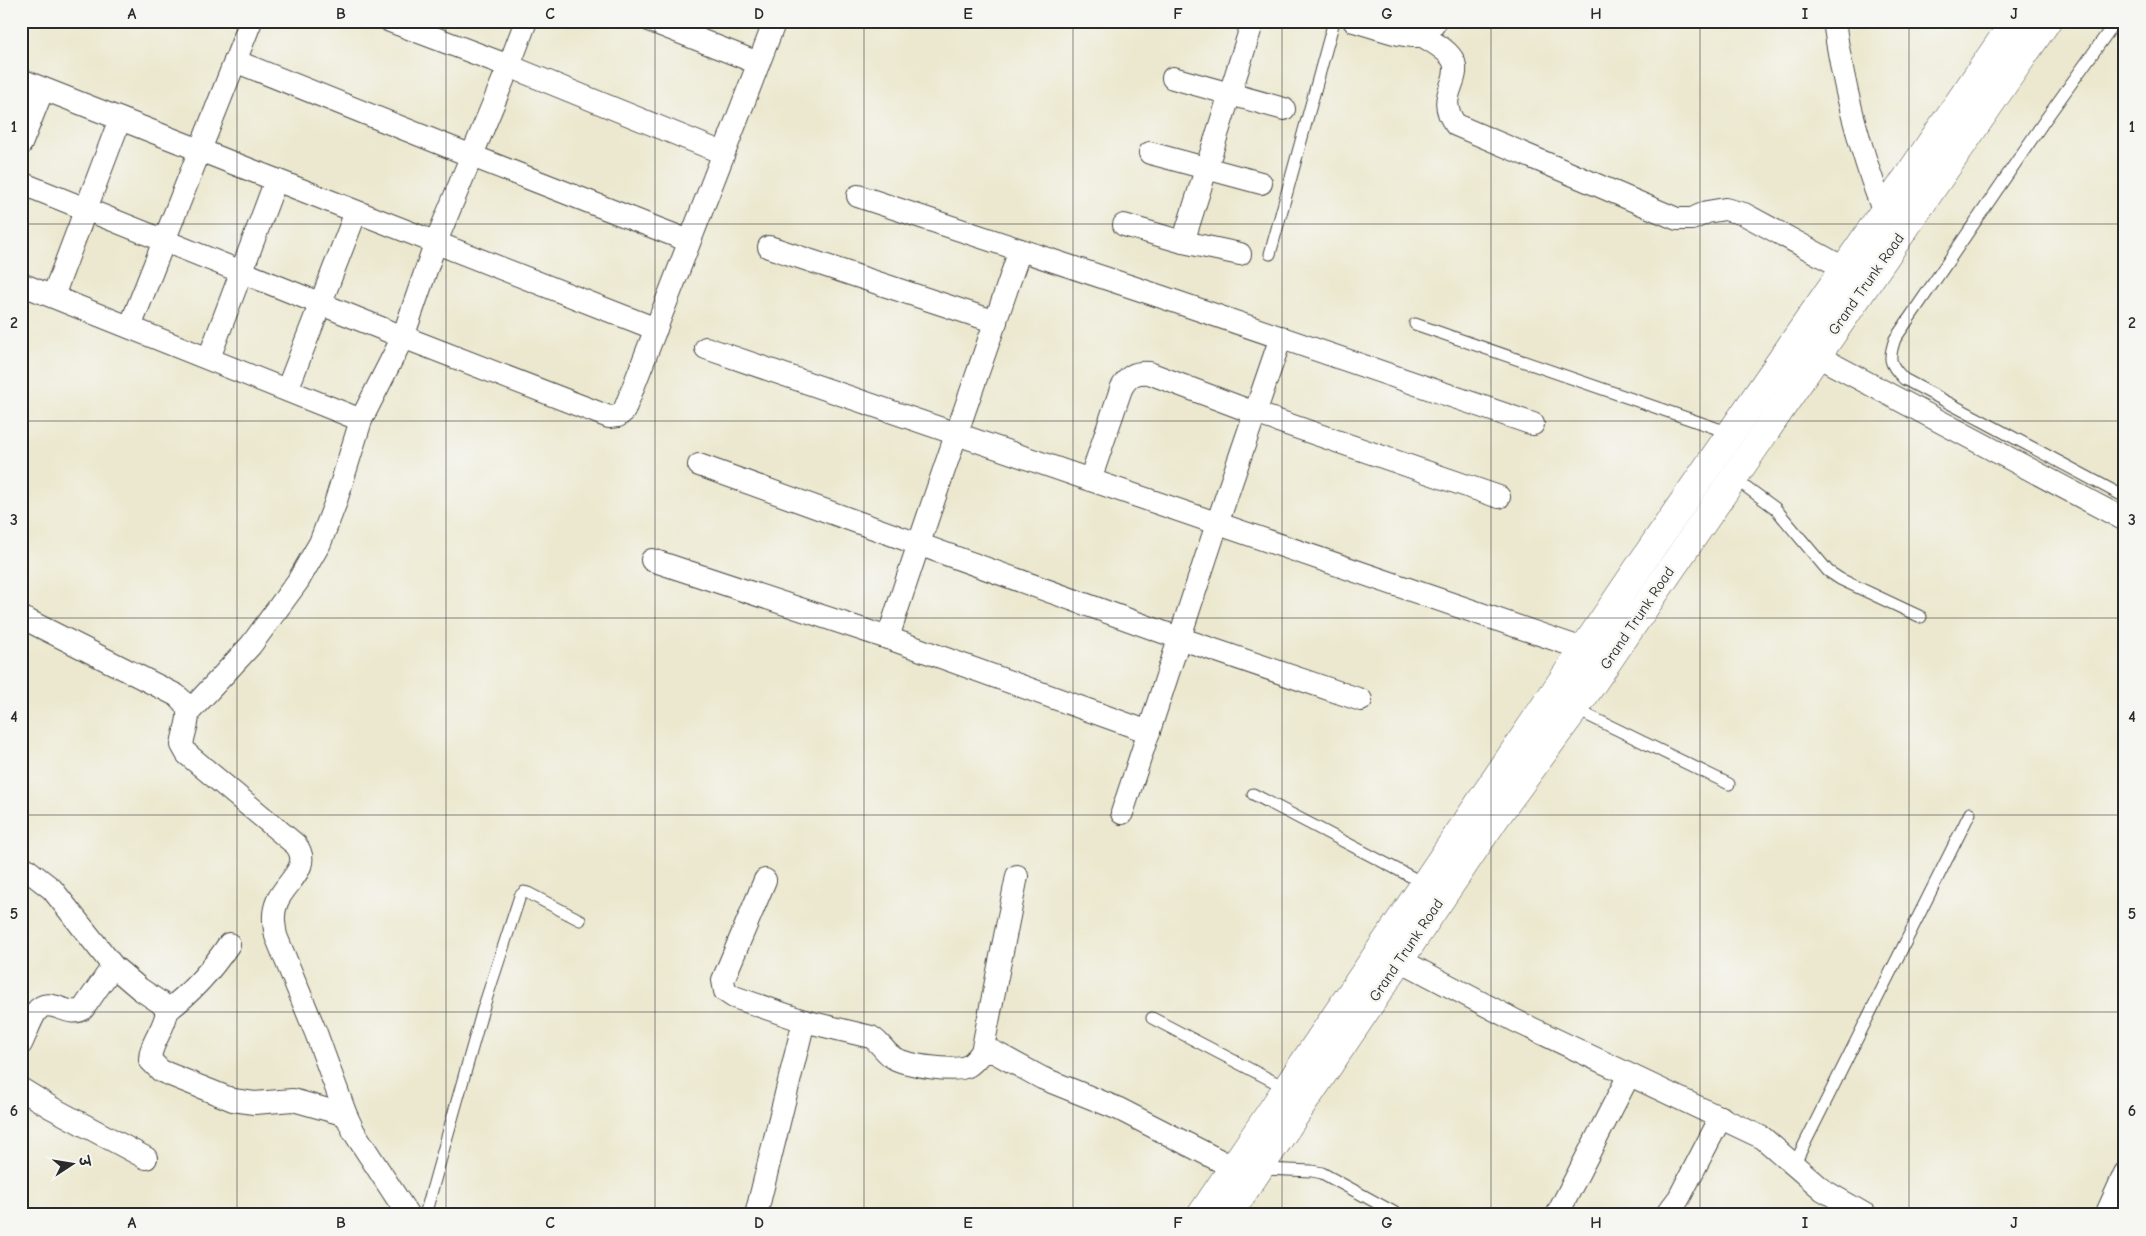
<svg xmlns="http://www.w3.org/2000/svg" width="2146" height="1236" font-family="'Comic Neue','Playpen Sans Deva',sans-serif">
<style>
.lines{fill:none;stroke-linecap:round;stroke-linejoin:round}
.service-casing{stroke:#484744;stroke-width:13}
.minor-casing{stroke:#484744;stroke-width:24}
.trunk-casing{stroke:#484744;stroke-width:29}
.service{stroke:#fff;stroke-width:11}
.minor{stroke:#fff;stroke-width:22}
.trunk{stroke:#fff;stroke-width:28}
.grid{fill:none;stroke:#2b2b2b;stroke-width:1;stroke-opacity:0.55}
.labels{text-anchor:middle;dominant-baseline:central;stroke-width:5;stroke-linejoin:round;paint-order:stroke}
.street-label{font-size:15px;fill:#2b2b2b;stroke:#f6f6f2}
.neatline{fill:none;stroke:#2b2b2b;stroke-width:2}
.grid-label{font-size:16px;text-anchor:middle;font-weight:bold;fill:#2b2b2b}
</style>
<rect width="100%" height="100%" fill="#f6f6f2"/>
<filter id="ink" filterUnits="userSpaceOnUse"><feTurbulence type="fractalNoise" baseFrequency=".02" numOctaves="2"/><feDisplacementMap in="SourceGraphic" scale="10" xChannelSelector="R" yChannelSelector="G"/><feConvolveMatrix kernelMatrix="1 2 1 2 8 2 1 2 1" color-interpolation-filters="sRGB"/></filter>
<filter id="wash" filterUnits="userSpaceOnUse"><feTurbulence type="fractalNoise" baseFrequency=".0096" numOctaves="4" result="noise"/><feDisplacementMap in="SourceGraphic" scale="20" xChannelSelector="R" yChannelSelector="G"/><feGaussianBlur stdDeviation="1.12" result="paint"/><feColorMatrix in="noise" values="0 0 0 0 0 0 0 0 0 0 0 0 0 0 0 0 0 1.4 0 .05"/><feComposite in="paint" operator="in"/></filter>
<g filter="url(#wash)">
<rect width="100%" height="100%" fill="#ece8cf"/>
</g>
<g filter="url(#ink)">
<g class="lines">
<g class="service-casing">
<g id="service">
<path d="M2116,21L2045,120L1895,339C1888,359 1889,364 1904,379L2125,497"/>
<path d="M1270,254L1334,21"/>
<path d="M1415,324L1730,433"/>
<path d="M1734,478L1775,508L1828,571L1840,579L1921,617"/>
<path d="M1575,709L1729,784"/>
<path d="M1253,794L1425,884"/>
<path d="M1152,1018L1288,1089"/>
<path d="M1794,1165L1970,813"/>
<path d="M1261,1169L1312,1171L1322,1173L1399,1215"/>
<path d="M425,1215L483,1009L520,896L524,892L528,893L580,920"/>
</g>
</g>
<g class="minor-casing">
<g id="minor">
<path d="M390,21L509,66L723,153"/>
<path d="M651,21L758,63"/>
<path d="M1354,21C1370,25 1407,40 1422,35C1428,33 1432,27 1436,21"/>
<path d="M1834,21C1843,88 1860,150 1884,213"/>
<path d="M1421,35C1432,42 1449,50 1454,62C1461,83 1434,97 1456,125L1677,219H1692L1707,212L1725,209L1744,214L1844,268"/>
<path d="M235,61L472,156L689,241"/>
<path d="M1173,78L1284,109"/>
<path d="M21,80L656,329"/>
<path d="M21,144L43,89"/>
<path d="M1150,153L1261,183"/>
<path d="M21,183L403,337L609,417L618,416L624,411L775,21"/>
<path d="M858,196L1162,297L1533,424"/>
<path d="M1124,225L1183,242L1240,254"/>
<path d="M1183,242L1253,21"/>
<path d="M769,247L996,322"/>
<path d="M21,284L361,420"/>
<path d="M53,296L120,119"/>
<path d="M130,327L251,21"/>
<path d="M706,348L1583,649"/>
<path d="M1817,356L2125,520"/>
<path d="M209,358L276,180"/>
<path d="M287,390L356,212"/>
<path d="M699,465L1179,638L1361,700"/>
<path d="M1090,480L1121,389C1128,376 1134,372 1149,373L1255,413L1499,497"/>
<path d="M652,560L888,638L1149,732"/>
<path d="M21,617L176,695C197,711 185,723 182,745L187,754L296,845C313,867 285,882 277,902C272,914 274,924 276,936L316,1033L346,1115L354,1132L408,1215"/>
<path d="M888,638C929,508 976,380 1020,250"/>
<path d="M190,711L251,645L298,581L320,543L335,504L361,420L403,337L435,244L509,66L526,21"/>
<path d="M1122,813L1217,524L1281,337"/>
<path d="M21,865L52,889L113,966L140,989L161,1003L167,1011C165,1029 150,1043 150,1060L161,1071L233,1100L254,1103L293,1100L346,1115"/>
<path d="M765,880L723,980L725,991L734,997L804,1021L871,1037C881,1043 885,1053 894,1058C906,1065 956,1073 968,1066C973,1063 978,1057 982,1052H994L1042,1078L1119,1109L1234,1168"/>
<path d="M1400,960L1516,1021L1763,1138L1823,1190L1866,1215"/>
<path d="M167,1011C192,992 211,971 229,944"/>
<path d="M21,1044C26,1034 30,1021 36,1012C49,994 67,1019 83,1009L113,966"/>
<path d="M982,1052L1017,876"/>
<path d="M21,1089L52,1108L146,1158"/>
<path d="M756,1215L804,1021"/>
<path d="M1557,1215L1629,1075"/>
<path d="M1666,1215L1679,1198L1721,1117"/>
<path d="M2106,1215L2125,1173"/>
</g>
</g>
<g class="trunk-casing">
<g id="trunk">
<path d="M1201,1215L1653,546L2015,21"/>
<path d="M1228,1215L1496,817L1575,709L2047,21"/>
</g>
</g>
<use href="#service" class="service"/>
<use href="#minor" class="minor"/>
<use href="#trunk" class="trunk"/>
</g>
</g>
<path class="grid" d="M237,21V1215M446,21V1215M655,21V1215M864,21V1215M1073,21V1215M1282,21V1215M1491,21V1215M1700,21V1215M1909,21V1215M21,224H2125M21,421H2125M21,618H2125M21,815H2125M21,1012H2125"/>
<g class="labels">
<g class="street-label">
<text transform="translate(1866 284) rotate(-55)">Grand Trunk Road</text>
<text transform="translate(1637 618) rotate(-56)">Grand Trunk Road</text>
<text transform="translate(1406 950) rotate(-56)">Grand Trunk Road</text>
</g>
</g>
<rect width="2146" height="1236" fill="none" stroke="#f6f6f2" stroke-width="55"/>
<g transform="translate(72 1164) rotate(78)" stroke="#f6f6f2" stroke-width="4" paint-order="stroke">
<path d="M0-4L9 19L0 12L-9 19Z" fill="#2b2b2b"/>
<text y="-8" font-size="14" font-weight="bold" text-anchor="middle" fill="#2b2b2b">उ</text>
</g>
<rect x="28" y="28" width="2090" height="1180" class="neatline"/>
<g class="grid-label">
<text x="132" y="19">A</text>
<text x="341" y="19">B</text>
<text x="550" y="19">C</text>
<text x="759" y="19">D</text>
<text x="968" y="19">E</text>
<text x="1178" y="19">F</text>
<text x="1387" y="19">G</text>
<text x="1596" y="19">H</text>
<text x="1805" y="19">I</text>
<text x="2014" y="19">J</text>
<text x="14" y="132">1</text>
<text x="2132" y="132">1</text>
<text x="14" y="328">2</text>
<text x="2132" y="328">2</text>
<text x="14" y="525">3</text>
<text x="2132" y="525">3</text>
<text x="14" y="722">4</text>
<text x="2132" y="722">4</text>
<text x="14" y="919">5</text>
<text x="2132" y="919">5</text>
<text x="14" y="1116">6</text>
<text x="2132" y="1116">6</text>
<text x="132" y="1228">A</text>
<text x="341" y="1228">B</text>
<text x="550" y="1228">C</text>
<text x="759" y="1228">D</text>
<text x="968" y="1228">E</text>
<text x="1178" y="1228">F</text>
<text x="1387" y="1228">G</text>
<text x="1596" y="1228">H</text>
<text x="1805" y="1228">I</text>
<text x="2014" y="1228">J</text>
</g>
</svg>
